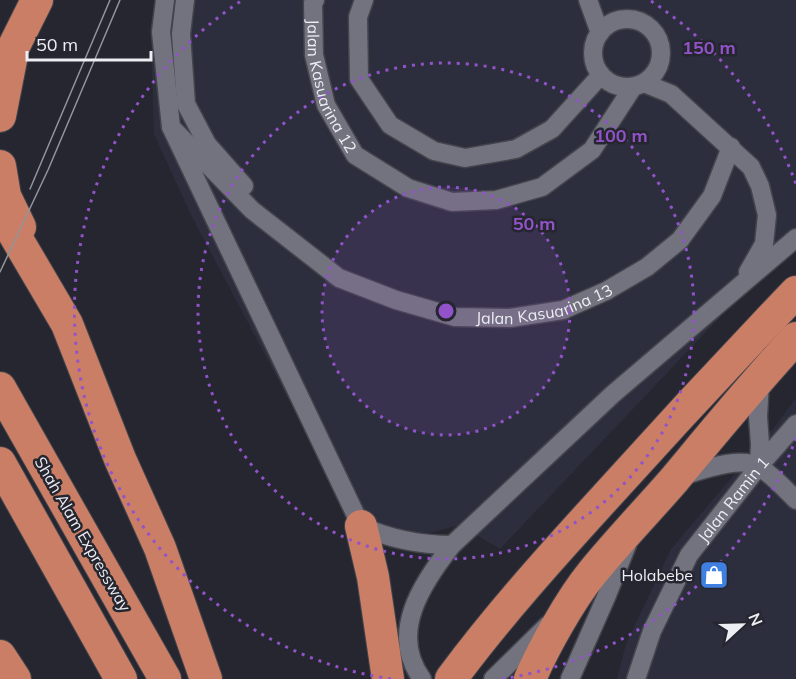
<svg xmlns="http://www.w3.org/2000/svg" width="796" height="679" font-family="Mulish,sans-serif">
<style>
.built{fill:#2d2e3d}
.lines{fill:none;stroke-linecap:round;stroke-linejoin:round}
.street-casing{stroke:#44444c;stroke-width:21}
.highway-casing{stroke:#44444c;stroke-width:34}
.street{stroke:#72737e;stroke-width:18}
.highway{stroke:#ca7e65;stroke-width:32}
.tram{stroke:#93949c;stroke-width:1.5}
.ring{fill:none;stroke:#9253ca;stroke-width:3;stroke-dasharray:3 6}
.labels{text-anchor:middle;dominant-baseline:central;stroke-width:5;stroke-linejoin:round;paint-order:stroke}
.street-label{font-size:16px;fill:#ededf4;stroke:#25262f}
.poi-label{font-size:16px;fill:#ededf4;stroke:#25262f;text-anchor:end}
.centre{fill:#9253ca;stroke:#25262f;stroke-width:3}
.ring-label{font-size:18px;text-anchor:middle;font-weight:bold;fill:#9253ca;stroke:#25262f;stroke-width:5;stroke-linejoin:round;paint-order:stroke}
</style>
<rect width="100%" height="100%" fill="#25262f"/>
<g class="built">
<path d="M156,0H796V237L500,549L460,525L429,533L355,525L190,213L154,134L151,39Z"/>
<path d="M796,398V679H617L626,644L671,549L776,425Z"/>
</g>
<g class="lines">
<g class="street-casing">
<g id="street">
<path d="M165,0L161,32L171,127L361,526C390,539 419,545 452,545"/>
<path d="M185,0L181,34L186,104L207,144L244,186"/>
<path id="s1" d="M315,0L313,3L314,55L326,105L355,155L408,188L452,202L496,200L542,187L592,150L633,87"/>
<path d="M364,0L358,17L359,79L390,125L434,151L465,158L516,149L552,129L601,75"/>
<path d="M588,0L600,33"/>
<circle cx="627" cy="53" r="34"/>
<path d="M644,83L671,94L751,167L760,186L767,215L764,244L748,272"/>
<path id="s2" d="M171,127L252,210L339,278L396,300L455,317L510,318L563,310L606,291L647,267L680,240L712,196L731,147"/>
<path d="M759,466L760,444L758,417L760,381"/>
<path d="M679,477C699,471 743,454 761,468C774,477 785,489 796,500"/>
<path d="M422,679C388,633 423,582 452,545L613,394L796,238"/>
<path d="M493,679L548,625"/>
<path d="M570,679L607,595L627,545"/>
<path id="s3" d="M636,679L652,631L689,555L759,466L796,424"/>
</g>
</g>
<g class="highway-casing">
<g id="highway">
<path d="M0,74L37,0"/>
<path d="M0,116L12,55"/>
<path d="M0,166L5,196L20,227"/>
<path d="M0,210L67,324L120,459L160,548L206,679"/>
<path d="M0,388L165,679"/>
<path d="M0,463L121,679"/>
<path d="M361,526L373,577L388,679"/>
<path d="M0,656L15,679"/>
<path d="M451,679C497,617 549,559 601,502C665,431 730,361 796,292"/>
<path d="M530,679C544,647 570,600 592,573C618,541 647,511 674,480C714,432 753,384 796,338"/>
</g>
</g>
<use href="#street" class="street"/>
<use href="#highway" class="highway"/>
<g class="tram">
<path d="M30,189L110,0"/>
<path d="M0,272L48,170L120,0"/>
</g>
</g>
<circle cx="446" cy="311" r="124" fill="#9253ca" fill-opacity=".12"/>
<g class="ring">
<circle cx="446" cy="311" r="124"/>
<circle cx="446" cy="311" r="248"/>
<path d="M796 438A372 372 0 0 1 501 679M391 679A372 372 0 0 1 241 1M651 1A372 372 0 0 1 796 184"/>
</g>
<defs>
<g id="shop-square" transform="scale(1.5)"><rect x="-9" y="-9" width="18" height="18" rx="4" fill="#3f7fe0" stroke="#25262f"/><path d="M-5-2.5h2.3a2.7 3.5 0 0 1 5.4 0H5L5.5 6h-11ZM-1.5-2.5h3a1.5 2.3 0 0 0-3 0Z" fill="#fff"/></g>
</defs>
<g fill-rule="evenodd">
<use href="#shop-square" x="714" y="575"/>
</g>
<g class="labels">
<g class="street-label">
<text stroke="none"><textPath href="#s1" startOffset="90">Jalan Kasuarina 12</textPath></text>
<text stroke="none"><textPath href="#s2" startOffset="440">Jalan Kasuarina 13</textPath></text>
<text stroke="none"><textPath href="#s3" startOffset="206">Jalan Ramin 1</textPath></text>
<text transform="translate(83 534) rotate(60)">Shah Alam Expressway</text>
</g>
<g class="poi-label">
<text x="693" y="575">Holabebe</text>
</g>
</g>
<circle cx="446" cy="311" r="9" class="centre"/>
<g class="ring-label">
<text x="709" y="54">150 m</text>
<text x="621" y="142">100 m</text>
<text x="534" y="230">50 m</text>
</g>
<g transform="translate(742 625) rotate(68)" stroke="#25262f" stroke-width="4.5" paint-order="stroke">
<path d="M0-4.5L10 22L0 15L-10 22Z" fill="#ededf4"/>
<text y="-9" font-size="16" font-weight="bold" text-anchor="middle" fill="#ededf4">N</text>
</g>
<path d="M27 51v9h124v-9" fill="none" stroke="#ededf4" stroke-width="3"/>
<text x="36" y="51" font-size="18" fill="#ededf4" stroke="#25262f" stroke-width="4.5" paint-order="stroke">50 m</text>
</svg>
